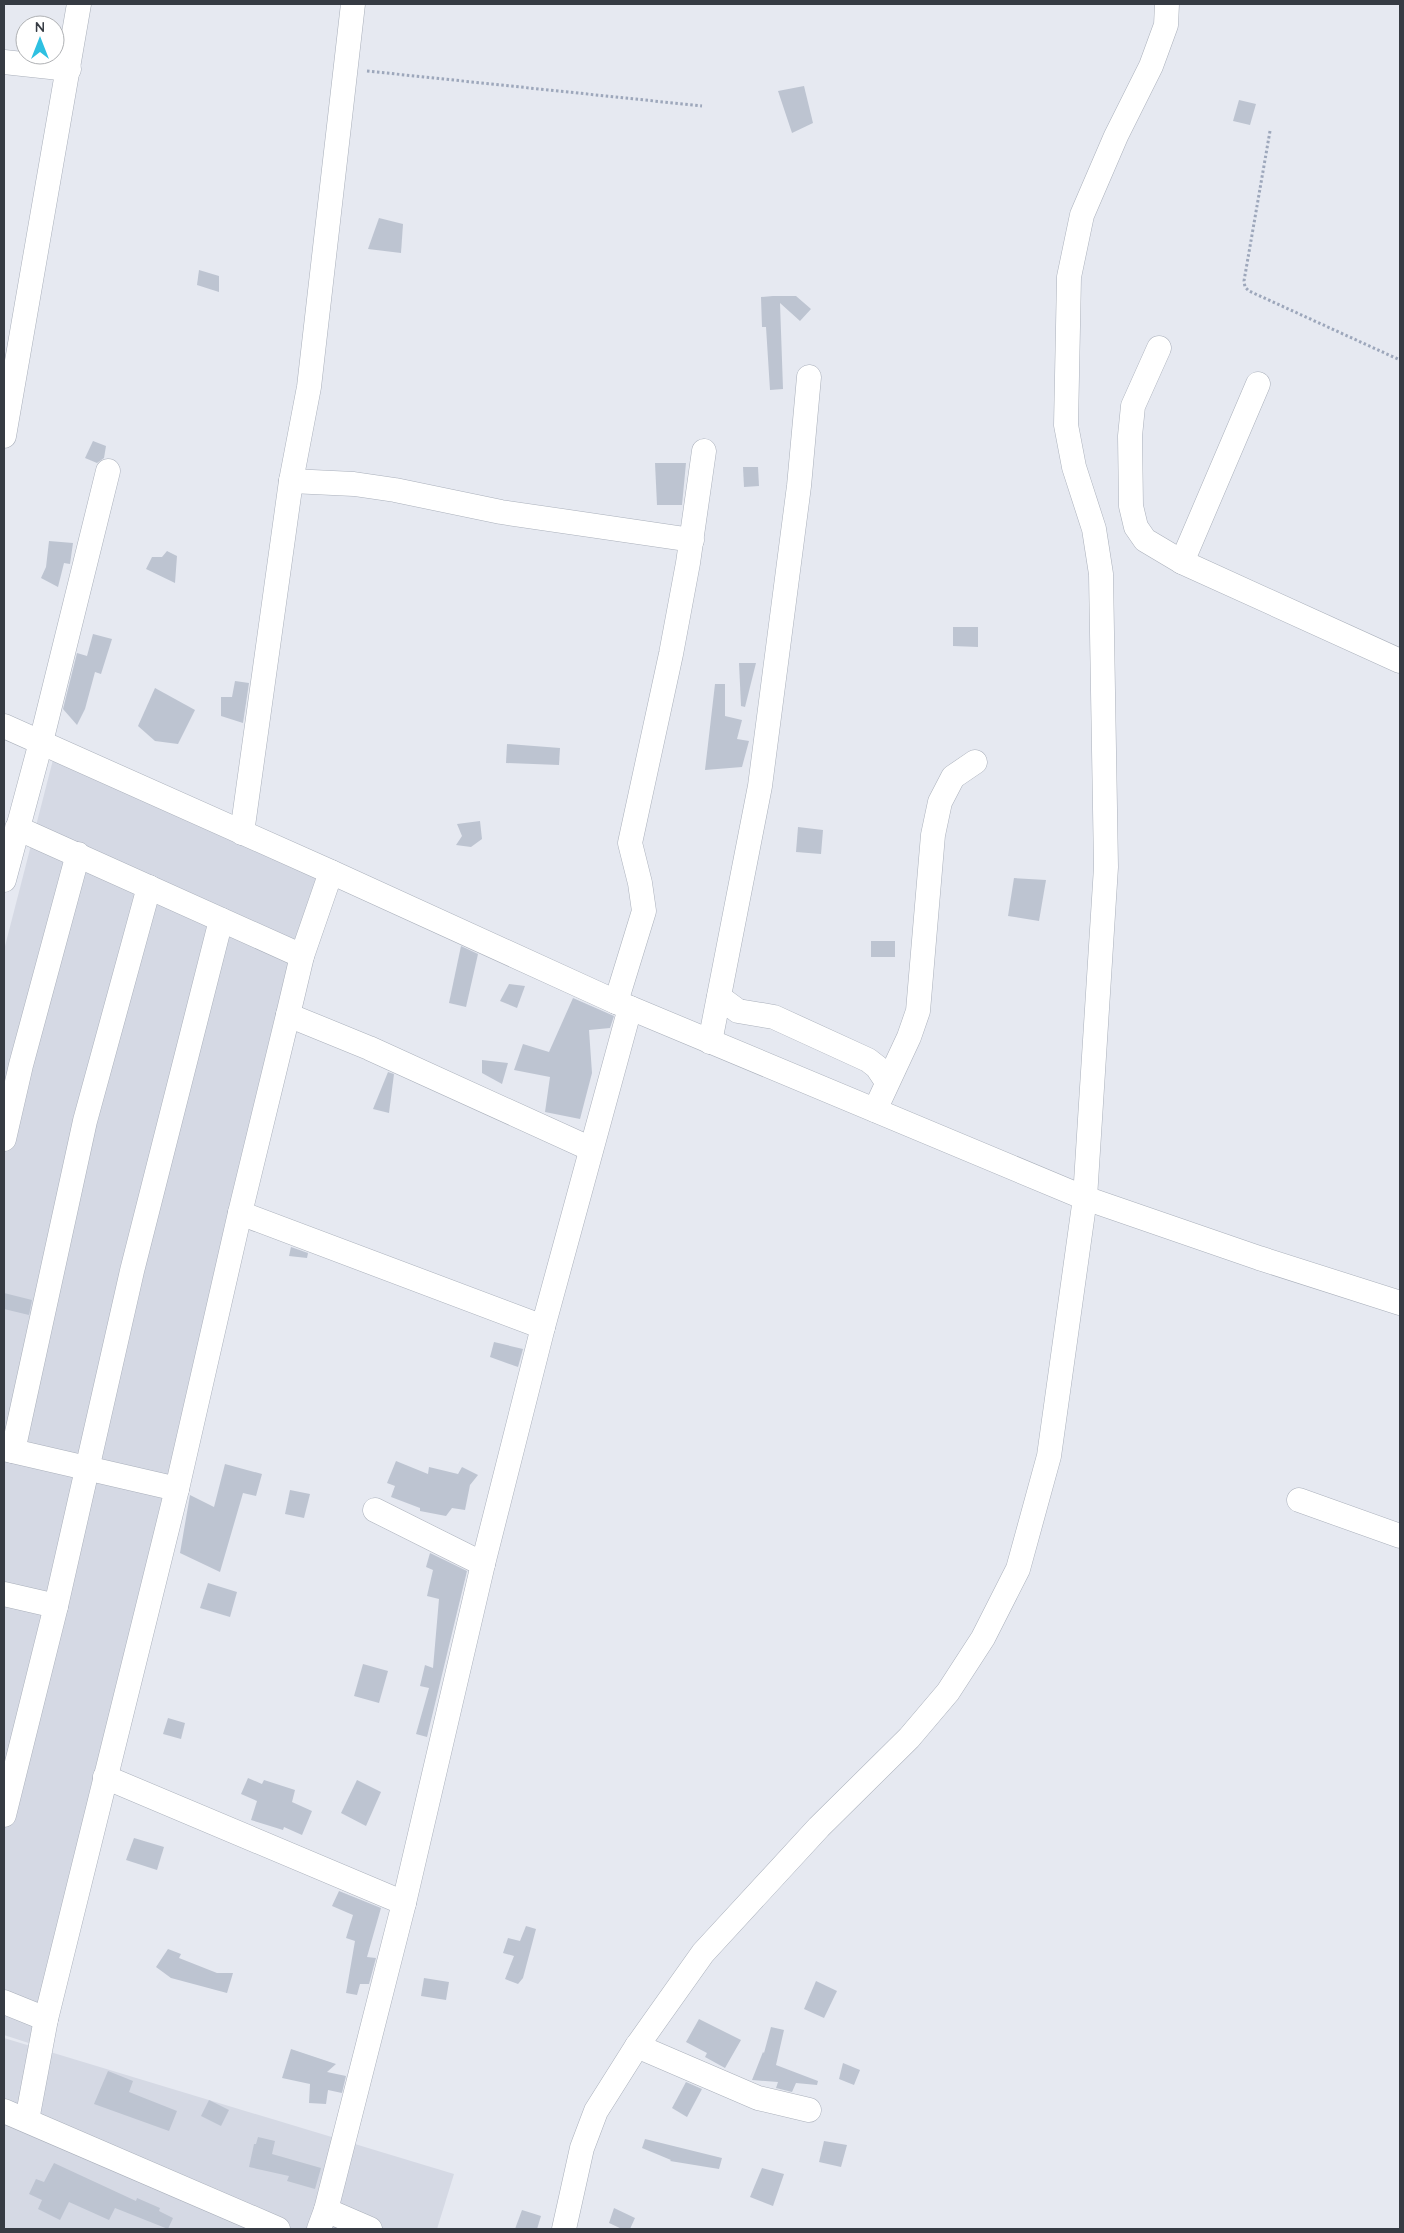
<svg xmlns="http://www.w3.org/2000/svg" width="1404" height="2233" font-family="Quicksand,sans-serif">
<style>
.residential{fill:#d5d9e4}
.building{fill:#bdc4d1}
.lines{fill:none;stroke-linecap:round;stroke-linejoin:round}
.minor-casing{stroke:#aab0bb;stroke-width:25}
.path{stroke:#9da7bb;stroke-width:3;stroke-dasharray:2.5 2.5;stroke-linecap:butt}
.minor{stroke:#fff;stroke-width:24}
</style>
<rect width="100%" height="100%" fill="#e6e9f1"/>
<g class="residential">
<path d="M55,752L320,870L44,2048L4,2035V950Z"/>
<path d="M4,2038L454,2174L437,2229H4Z"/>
</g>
<g class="building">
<path d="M804,86L813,123L792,133L778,91Z"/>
<path d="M1239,100L1256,104L1250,125L1233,121Z"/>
<path d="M379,218L403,224L401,253L368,249Z"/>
<path d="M199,270L219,276V292L197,285Z"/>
<path d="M773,296H796L811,309L800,321L780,303L783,389L770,390L766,327H762L761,297Z"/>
<path d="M93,441L106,446L104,458L97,463L85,458Z"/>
<path d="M655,463H686L682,505H657Z"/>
<path d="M743,467H758L759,486L744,487Z"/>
<path d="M49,541L73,543L70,564L64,563L58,587L41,578L46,567Z"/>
<path d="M167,551L177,556L175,583L146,569L152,557H162Z"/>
<path d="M953,627H978V647L953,646Z"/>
<path d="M93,634L112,639L101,674L95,672L85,709L77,725L63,709L77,653L87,656Z"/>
<path d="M739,663H756L745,707L741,706Z"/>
<path d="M235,681L249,683L243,723L221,716V697H232Z"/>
<path d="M715,684H725V716L742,720L737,739L749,741L742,767L705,770Z"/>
<path d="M155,688L195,710L178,744L155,741L138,726Z"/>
<path d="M507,744L560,748L559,765L506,763Z"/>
<path d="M480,821L482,839L471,847L456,845L462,836L457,824Z"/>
<path d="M798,827L823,830L821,854L796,852Z"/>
<path d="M1014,878L1046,880L1039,921L1008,916Z"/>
<rect x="871" y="941" width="24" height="16"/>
<path d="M461,946L478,954L466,1007L449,1003Z"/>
<path d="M509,984L525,986L517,1008L500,1001Z"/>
<path d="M573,998L614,1016L610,1028L589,1030L592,1073L580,1119L545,1112L550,1077L514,1070L523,1044L549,1052Z"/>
<path d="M482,1060L508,1063L502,1084L482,1073Z"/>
<path d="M388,1072L394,1074L389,1113L373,1109Z"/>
<path d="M291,1247L308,1253L307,1258L289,1256Z"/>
<path d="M4,1293L32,1300L29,1315L4,1309Z"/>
<path d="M494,1342L523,1349L518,1367L490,1357Z"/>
<path d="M396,1461L428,1474L429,1467L458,1474L462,1467L478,1475L470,1485L465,1510L452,1508L446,1516L420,1511V1508L391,1497L395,1486L387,1483Z"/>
<path d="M225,1464L262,1474L256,1496L243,1493L220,1572L180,1553L190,1495L214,1507Z"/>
<path d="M290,1490L310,1494L304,1518L285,1514Z"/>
<path d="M430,1553L467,1571L427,1737L416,1734L429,1688L420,1686L425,1665L433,1668L439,1599L427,1596L433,1570L426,1567Z"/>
<path d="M208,1583L237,1592L230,1617L200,1608Z"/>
<path d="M363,1664L388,1671L379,1703L354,1696Z"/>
<path d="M168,1718L185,1723L181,1739L163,1734Z"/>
<path d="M248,1778L262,1784L264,1780L295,1790L292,1802L312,1811L302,1835L284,1827L283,1830L251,1820L257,1801L241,1794Z"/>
<path d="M357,1780L381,1792L366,1826L341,1813Z"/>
<path d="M134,1838L164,1847L157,1870L126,1860Z"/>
<path d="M339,1891L381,1908L367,1957L376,1958L369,1984H360L357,1995L346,1993L355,1941L346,1938L353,1915L332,1906Z"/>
<path d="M526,1926L536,1929L523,1978L518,1984L505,1979L514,1956L503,1953L508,1938L520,1941Z"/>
<path d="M168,1949L181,1954L179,1958L217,1973H233L227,1993L171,1978L156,1967Z"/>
<path d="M424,1978L449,1982L446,2000L421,1996Z"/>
<path d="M816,1981L837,1991L824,2018L804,2009Z"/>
<path d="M699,2019L741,2040L725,2068L705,2057L707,2053L686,2042Z"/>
<path d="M771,2027L784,2030L776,2065L818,2081L817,2085L796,2083L792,2092L776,2088L778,2082L752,2080L763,2052L764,2053Z"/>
<path d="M291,2049L336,2064L327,2072L346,2076L342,2093L328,2090L326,2104L309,2103L310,2084L282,2078Z"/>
<path d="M843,2063L860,2070L854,2085L839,2079Z"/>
<path d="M108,2071L133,2081L129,2092L177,2111L169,2131L94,2104Z"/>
<path d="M686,2082L702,2089L687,2117L672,2108Z"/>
<path d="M209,2100L229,2110L221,2126L201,2116Z"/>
<path d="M258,2137L275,2141L272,2154L321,2168L315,2189L287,2181L289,2176L249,2167L254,2144H256Z"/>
<path d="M645,2139L722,2158L719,2169L670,2161L671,2160L642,2148Z"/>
<path d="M824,2141L847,2145L841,2167L819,2162Z"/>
<path d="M54,2163L136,2201L137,2198L160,2208L159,2211L173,2218L168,2229L115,2208L109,2220L69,2202L60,2220L38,2209L42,2200L29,2194L36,2179L44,2182Z"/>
<path d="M762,2168L784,2174L773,2206L750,2197Z"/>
<path d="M614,2208L635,2218L630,2229H622L609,2223Z"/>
<path d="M522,2210L541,2216L537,2229H515Z"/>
</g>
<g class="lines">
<g class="minor-casing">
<g id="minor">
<path d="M4,62L69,69"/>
<path d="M1159,348L1133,406L1130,436L1131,506L1136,527L1145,540L1182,562L1400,661"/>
<path d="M4,436L79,4"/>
<path d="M291,481L354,484L395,490L501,512L692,540"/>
<path d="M1182,562L1258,384"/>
<path d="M4,726L331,872L616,1002L1085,1198L1259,1258L1400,1303"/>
<path d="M17,828L302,956"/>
<path d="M242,833L291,481L309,387L353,4"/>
<path d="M4,880L41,742L108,471"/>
<path d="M719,997L738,1011L774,1017L868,1060L877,1067L887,1082"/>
<path d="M616,1002L644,911L640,883L630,843L671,654L688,563L704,451"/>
<path d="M288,1015L369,1048L591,1149"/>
<path d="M710,1042L760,786L799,486L809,377"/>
<path d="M875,1110L909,1037L918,1011L933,835L940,802L953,777L975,762"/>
<path d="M4,1139L21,1065L78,854"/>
<path d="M240,1213L543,1327"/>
<path d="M4,1449L177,1489"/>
<path d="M13,1451L85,1121L149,887"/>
<path d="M1299,1500L1400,1536"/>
<path d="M375,1510L483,1564"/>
<path d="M4,1594L56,1606"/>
<path d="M105,1777L404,1903"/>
<path d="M4,1815L56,1606L132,1271L221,920"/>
<path d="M4,2002L46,2019"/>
<path d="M637,2046L758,2098L809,2110"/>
<path d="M4,2111L278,2229"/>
<path d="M27,2120L46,2019L177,1489L240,1213L288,1015L302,956L331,872"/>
<path d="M326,2210L404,1903L483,1564L543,1327L630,1008"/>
<path d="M319,2229L326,2210L370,2229"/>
<path d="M564,2229L582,2148L596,2111L637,2046L703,1953L819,1827L909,1738L948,1692L983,1638L1018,1569L1049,1456L1085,1198L1106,867L1101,574L1094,529L1074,467L1066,425L1069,277L1082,215L1116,136L1151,66L1166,25L1167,4"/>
</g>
</g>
<g class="path">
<path d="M367,71L702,106"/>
<path d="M1270,131L1244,281L1245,287L1249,291L1400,360"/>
</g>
<use href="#minor" class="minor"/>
</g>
<rect width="1404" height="2233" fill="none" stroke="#363b43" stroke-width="10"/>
<g transform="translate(40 40)"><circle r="24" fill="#ffffff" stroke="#afb1b4"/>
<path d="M0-4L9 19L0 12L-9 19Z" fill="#2ec0e1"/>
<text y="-8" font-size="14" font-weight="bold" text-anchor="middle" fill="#363b43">N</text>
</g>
</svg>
